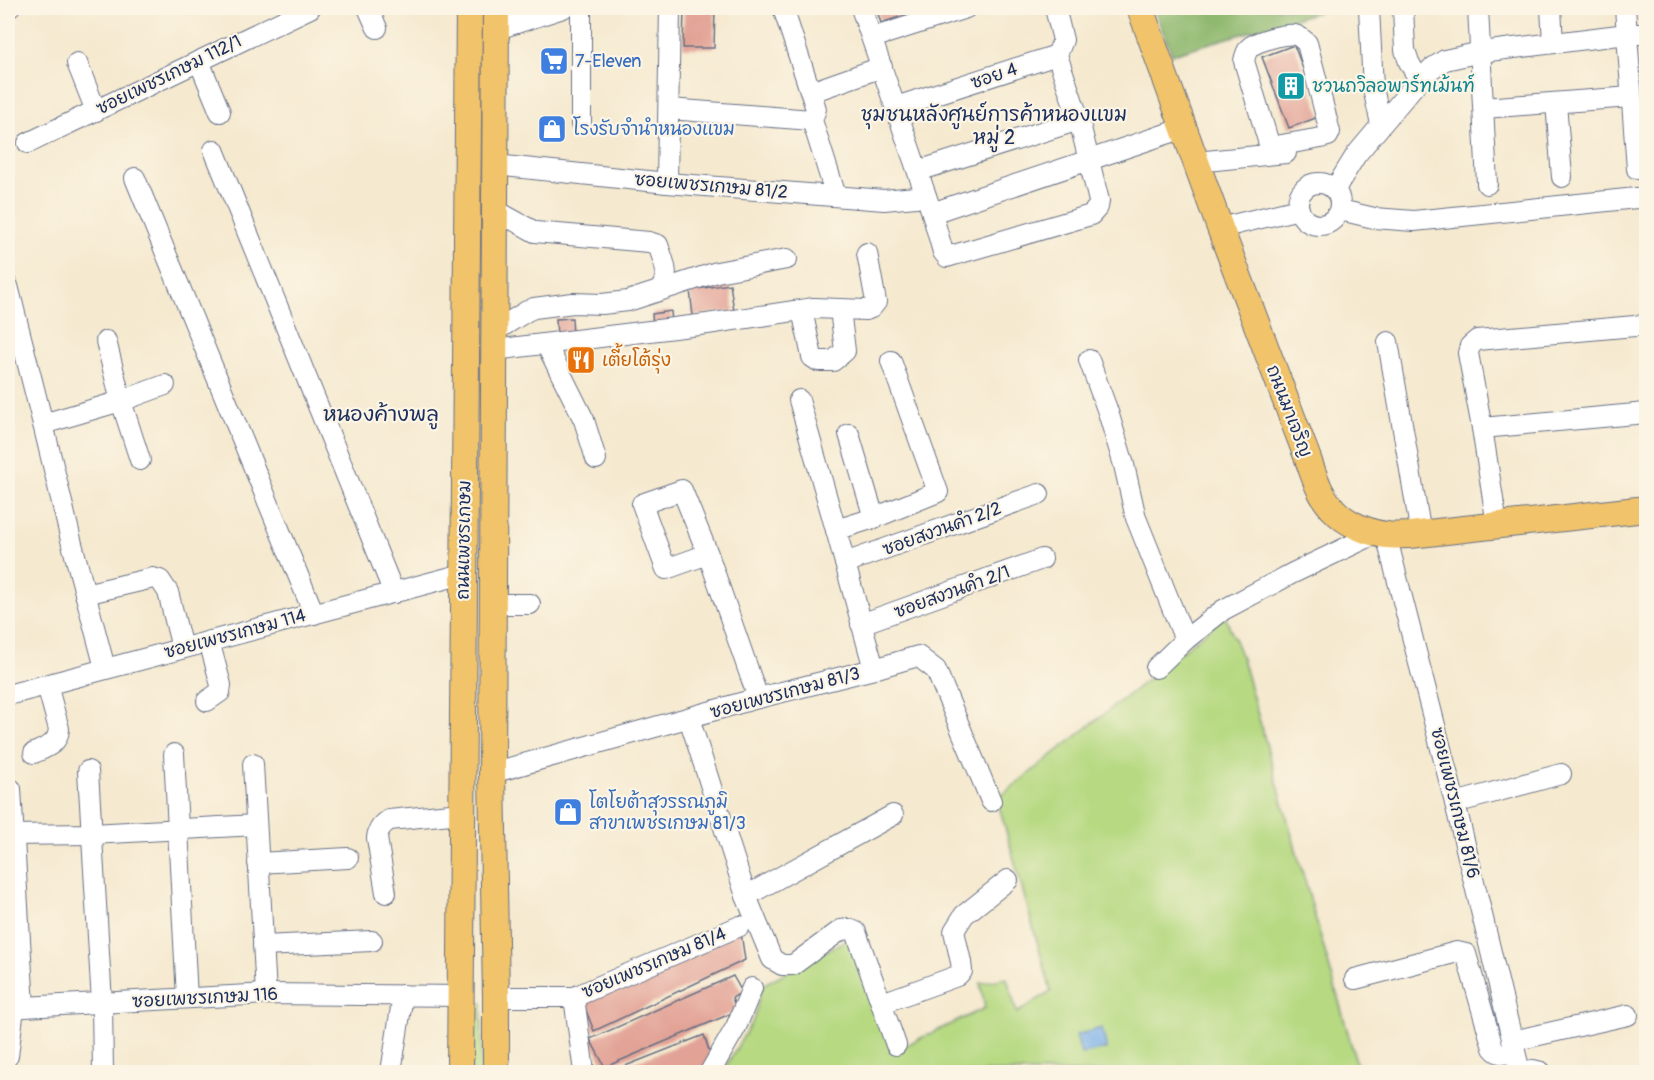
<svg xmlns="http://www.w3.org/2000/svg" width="1654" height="1080" font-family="Pangolin,'Playpen Sans Thai',sans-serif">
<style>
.green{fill:#b6d981;stroke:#688470;stroke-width:1.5}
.forest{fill:#90b96f;stroke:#567466;stroke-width:1.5}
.water{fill:#7cb0e9;stroke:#4c70a4;stroke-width:1.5}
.building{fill:#e2a295}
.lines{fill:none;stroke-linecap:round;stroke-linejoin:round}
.minor-casing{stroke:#677086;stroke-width:22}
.major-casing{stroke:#677086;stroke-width:28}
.minor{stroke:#fff;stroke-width:20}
.major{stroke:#f1c36a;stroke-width:26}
.labels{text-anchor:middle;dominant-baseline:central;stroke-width:4.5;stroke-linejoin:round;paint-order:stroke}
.shop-label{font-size:18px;fill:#366cbe;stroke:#fcf5e5;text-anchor:start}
.street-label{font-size:18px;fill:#1b2f5e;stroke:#fcf5e5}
.culture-label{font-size:18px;fill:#0d838f;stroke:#fcf5e5;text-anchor:start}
.food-label{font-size:18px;fill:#c56008;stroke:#fcf5e5;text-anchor:start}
.neighbourhood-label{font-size:20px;fill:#1b2f5e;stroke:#fcf5e5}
.quarter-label{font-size:21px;fill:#1b2f5e;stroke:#fcf5e5}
</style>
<rect width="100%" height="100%" fill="#fcf5e5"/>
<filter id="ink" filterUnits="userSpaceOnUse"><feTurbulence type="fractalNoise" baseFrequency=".0167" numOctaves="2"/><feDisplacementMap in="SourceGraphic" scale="12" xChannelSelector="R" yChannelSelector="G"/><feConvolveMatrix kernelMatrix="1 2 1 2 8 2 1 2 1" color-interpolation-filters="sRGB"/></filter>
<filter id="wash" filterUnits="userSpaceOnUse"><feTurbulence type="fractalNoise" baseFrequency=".008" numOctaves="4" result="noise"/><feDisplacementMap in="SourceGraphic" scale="24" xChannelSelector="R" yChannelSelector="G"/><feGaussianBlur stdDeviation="1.35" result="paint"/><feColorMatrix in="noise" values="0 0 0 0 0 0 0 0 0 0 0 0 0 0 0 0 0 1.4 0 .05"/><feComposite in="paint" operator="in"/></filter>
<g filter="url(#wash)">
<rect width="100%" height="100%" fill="#f5e9cf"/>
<g class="green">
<path d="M1225,616L1241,655L1359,1072H723L754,1018L760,994L764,984L850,938L902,1047L985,1008L980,983L1007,978L1017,1013L1051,991L997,799L1152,676Z"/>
<path d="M482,1003V1072H471L470,1004Z"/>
</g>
<path class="forest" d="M1153,8H1329V9L1172,54Z"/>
<path class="water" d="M1102,1028L1107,1049L1081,1054L1076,1035Z"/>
<g id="blocks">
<g class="building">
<path d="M684,8H715L714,48H683Z"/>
<path d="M876,8H927L881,23Z"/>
<path d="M1294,45L1321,116L1289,128L1262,57Z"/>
<path d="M730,284L734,311L693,316L690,290Z"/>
<path d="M671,311L672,323L653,325L652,314Z"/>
<path d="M572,318L573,336H557L556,319Z"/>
<path d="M740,926L745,960L594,1031L582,1000Z"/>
<path d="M733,976L742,992L732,998L737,1011L605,1067L590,1039Z"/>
<path d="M704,1035L713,1063L692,1072H610Z"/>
</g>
</g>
</g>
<g filter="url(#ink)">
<use href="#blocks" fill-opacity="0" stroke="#677086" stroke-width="1.5"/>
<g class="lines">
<g class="minor-casing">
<g id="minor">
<path d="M368,8L377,28"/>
<path d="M581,8V124"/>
<path d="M783,8L816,109L812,120L836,196"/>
<path d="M861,8L932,213L943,252L947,257L1091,215L1098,207L1099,201L1079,120L1057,55L1063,40L1055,8"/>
<path d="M1369,8L1373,88L1381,124"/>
<path d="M1403,8L1405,50L1409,62L1419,80"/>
<path d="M1478,8L1487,184"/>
<path d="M1551,8L1553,43"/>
<path d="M1625,8L1637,169"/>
<path d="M8,9L9,8"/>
<path d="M495,30L563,8"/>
<path d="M872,38L966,8"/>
<path d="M199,61L220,112"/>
<path d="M77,63L96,111"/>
<path d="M811,92L882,67"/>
<path d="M1556,103L1562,177"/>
<path d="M896,107L1057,55"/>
<path d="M1484,108L1631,97"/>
<path d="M669,109L812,120"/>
<path d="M28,143L310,8"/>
<path d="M1270,147L1321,138L1328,136L1330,132L1307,43C1303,40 1300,36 1295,35C1285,33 1256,41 1249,48C1246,52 1245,56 1244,61L1270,147L1272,154"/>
<path d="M214,150L394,593"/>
<path d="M1196,162L1286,153"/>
<path d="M495,165L667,183L884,200L926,196"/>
<path d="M918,171L1079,120"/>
<path d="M135,178L314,614"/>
<path d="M667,183L670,8"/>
<circle cx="1319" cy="204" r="21"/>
<path d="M1335,189L1356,155L1419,80L1431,69L1445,60L1481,52L1627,34H1646"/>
<path d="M495,210L535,232L649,242L658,245C664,263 671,274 660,290"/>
<path d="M1340,210L1374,218L1414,221L1646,197"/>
<path d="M932,213L1184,128"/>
<path d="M1220,228L1299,209"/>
<path d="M8,286L43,424L71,540L105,668"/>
<path d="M802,310L812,357L818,361H833L845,351L840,309"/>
<path d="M495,331L527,311L534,308L573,303L602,304L628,301L717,272L787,259"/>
<path d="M106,341L121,401L140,460"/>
<path d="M1388,342L1421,534"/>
<path d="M546,344L584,420L596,459"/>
<path d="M494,350L707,324L814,308L866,310L871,308L876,302L867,253"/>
<path d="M1089,360L1108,412L1124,465L1136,518L1185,640L1223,610L1293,573L1377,533"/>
<path d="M799,400L836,530L874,669"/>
<path d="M43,424L121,401L165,385"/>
<path d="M1482,428L1646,413"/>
<path d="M849,434L874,518"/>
<path d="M1497,525L1482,428L1468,353L1470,346L1477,340L1646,325"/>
<path d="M836,530L874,518L938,492L891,361"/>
<path d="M1386,535L1455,803L1520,1072"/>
<path d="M708,554L666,569L642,504L682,490L708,554L758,698"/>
<path d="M845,563L1039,494"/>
<path d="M85,594L153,578L160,580L168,592L182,648"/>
<path d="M493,604H530"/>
<path d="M861,624L1042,559"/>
<path d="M1156,668L1185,640"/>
<path d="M8,695L463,574"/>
<path d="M207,701L220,692L221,685L209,641"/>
<path d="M689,718L746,896L772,959L782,965H793L841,930L849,929L856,932L896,1045"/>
<path d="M34,753C47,747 58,744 59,729L47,685"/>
<path d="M174,754L187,998"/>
<path d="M253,764L266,994"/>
<path d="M88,771L102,1003L103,1072"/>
<path d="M492,773L758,698L874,669L918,656L936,670L991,801"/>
<path d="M11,789L24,1007"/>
<path d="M1455,803L1561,774"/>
<path d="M8,835L92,834L256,825"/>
<path d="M258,863L348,858"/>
<path d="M386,893L377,838C378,829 382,825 389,820L461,813"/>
<path d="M746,896L893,815"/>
<path d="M263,946L372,941"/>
<path d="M1355,979L1457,952L1466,954L1493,1048C1499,1056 1507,1054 1515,1052"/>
<path d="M496,997H574L740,926"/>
<path d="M574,997L584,1072"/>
<path d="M882,1003L957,976L962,971L961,962L954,931L964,915L1008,880"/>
<path d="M8,1009L24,1007L266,994L460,996"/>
<path d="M1513,1041L1628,1015"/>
<path d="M8,1056L14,1008"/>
<path d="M391,1072L403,995"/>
<path d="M710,1072L736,1027L752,988"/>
<path d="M1520,1072L1533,1070L1541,1072"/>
</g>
</g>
<g class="major-casing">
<g id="major">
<path d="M496,8L492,773L496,997V1072"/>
<path d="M1140,8L1220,228L1308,459C1314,476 1320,496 1333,509C1345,523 1368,533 1387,535C1394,536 1402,535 1410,535L1646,509"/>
<path d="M460,1072L469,8"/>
</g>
</g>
<use href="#minor" class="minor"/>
<use href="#major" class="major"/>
</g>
</g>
<defs>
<g id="supermarket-square" transform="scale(1.5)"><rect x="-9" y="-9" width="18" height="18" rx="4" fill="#3f7fe0" stroke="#fcf5e5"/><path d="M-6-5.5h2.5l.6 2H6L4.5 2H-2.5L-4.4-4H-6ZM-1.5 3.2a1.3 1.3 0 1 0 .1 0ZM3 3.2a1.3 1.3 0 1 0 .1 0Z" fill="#fff"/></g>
<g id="building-square" transform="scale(1.5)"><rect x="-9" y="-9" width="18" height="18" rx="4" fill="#0f9aa8" stroke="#fcf5e5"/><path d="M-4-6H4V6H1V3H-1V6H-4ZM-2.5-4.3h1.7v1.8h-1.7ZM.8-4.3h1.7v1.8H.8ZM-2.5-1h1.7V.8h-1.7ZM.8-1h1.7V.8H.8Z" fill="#fff"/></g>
<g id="shop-square" transform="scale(1.5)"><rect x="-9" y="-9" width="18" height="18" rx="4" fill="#3f7fe0" stroke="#fcf5e5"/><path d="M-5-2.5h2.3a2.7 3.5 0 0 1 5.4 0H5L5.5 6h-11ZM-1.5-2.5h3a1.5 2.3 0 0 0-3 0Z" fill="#fff"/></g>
<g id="restaurant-square" transform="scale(1.5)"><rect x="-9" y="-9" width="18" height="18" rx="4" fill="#e8710a" stroke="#fcf5e5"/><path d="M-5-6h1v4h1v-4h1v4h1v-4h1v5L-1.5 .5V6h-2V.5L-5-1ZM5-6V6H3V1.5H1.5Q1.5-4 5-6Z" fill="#fff"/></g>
</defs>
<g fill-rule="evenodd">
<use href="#supermarket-square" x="554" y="61"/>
<use href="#building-square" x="1291" y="86"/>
<use href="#shop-square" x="552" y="129"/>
<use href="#restaurant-square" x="581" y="360"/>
<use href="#shop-square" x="568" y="812"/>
</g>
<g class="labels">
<g class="shop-label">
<text x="575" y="61">7-Eleven</text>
<text x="573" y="129">โรงรับจำนำหนองแขม</text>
<text x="589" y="802">โตโยต้าสุวรรณภูมิ<tspan x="589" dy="21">สาขาเพชรเกษม 81/3</tspan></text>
</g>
<g class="street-label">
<text transform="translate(169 75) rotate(-26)">ซอยเพชรเกษม 112/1</text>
<text transform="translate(994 76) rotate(-18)">ซอย 4</text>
<text transform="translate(711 186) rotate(5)">ซอยเพชรเกษม 81/2</text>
<text transform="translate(1289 411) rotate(69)">ถนนมาเจริญ</text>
<text transform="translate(942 529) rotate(-20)">ซอยสงวนคำ 2/2</text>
<text transform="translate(464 540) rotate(-89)">ถนนเพชรเกษม</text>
<text transform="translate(952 592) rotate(-20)">ซอยสงวนคำ 2/1</text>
<text transform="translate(235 634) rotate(-15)">ซอยเพชรเกษม 114</text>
<text transform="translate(785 693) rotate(-15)">ซอยเพชรเกษม 81/3</text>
<text transform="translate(1455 803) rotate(76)">ซอยเพชรเกษม 81/6</text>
<text transform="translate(654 963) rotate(-23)">ซอยเพชรเกษม 81/4</text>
<text transform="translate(205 998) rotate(-3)">ซอยเพชรเกษม 116</text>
</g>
<g class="culture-label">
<text x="1312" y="86">ชวนถวิลอพาร์ทเม้นท์</text>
</g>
<g class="food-label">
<text x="602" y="360">เตี้ยโต้รุ่ง</text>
</g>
<g class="neighbourhood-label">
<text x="994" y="114">ชุมชนหลังศูนย์การค้าหนองแขม<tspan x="994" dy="23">หมู่ 2</tspan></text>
</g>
<g class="quarter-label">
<text x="381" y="414">หนองค้างพลู</text>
</g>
</g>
<rect width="1654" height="1080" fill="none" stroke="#fcf5e5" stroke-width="30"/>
</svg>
